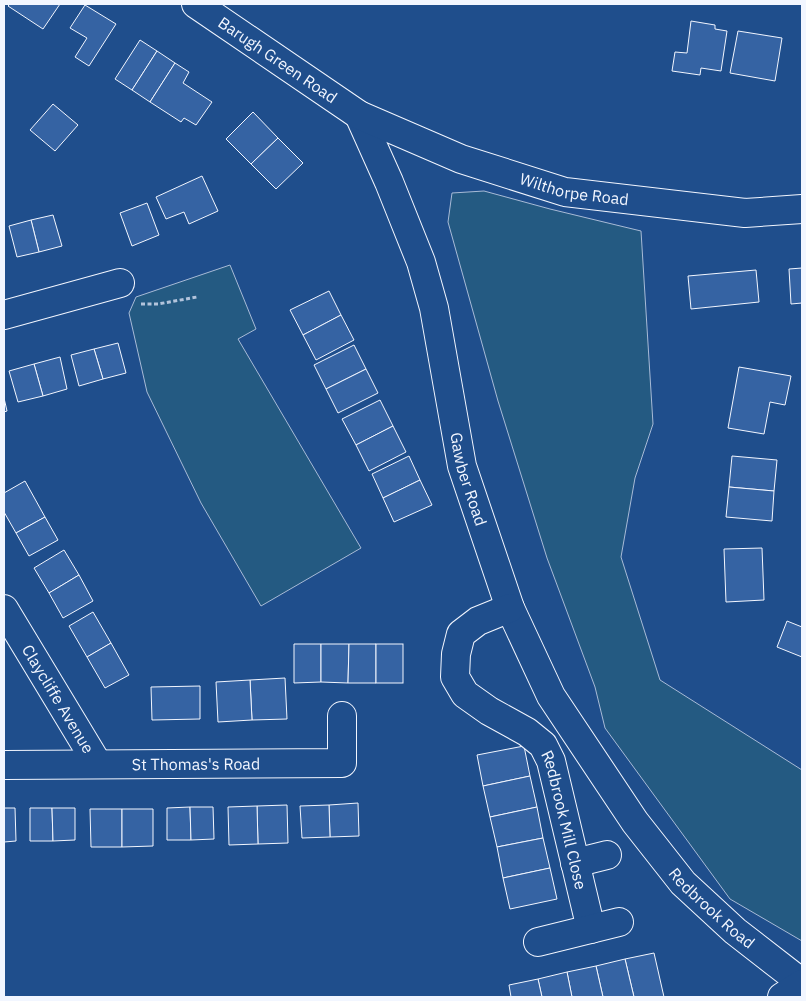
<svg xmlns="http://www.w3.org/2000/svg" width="806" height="1001" font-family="'IBM Plex Sans',sans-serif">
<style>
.green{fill:#245a82;stroke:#a8bbd7}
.building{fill:#3563a3;stroke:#f2f6ff}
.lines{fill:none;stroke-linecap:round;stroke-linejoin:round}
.minor-casing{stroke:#f2f6ff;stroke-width:30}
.highway-casing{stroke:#f2f6ff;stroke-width:30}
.path{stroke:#b3c4dc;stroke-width:3;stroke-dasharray:4 2.5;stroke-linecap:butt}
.minor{stroke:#1f4e8c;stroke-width:28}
.highway{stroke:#1f4e8c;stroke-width:28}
.labels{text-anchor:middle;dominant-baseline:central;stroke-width:4;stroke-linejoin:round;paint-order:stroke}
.street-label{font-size:16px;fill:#f2f6ff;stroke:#1f4e8c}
</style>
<rect width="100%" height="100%" fill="#1f4e8c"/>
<g class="green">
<path d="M484,191L550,209L641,231L653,424L635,478L621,557L660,680L802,770V941L730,899L605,728L595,687L547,558L498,401L448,222L452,193Z"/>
<path d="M230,265L256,329L238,339L361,548L261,606L201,503L147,392L129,313L136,297Z"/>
</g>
<g class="building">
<path d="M10,4H60L43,29L8,6Z"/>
<path d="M85,5L116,24L89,66L75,57L87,38L70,28Z"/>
<path d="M691,21L715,25V29L727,31L721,71L701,68L700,75L672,71L675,52L687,53Z"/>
<path d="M738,31L782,38L775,81L730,73Z"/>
<path d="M140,40L157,51L132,90L115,79Z"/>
<path d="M157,51L175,63L150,102L132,90Z"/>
<path d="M175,63L189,72L183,83L212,102L196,125L184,118L181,122L150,102Z"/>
<path d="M53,104L78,125L55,151L30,130Z"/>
<path d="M253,112L278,138L251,164L226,139Z"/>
<path d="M278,138L303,163L276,189L251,164Z"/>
<path d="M202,176L218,211L189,224L184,212L166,219L156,197Z"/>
<path d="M147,203L159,235L132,246L120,213Z"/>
<path d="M53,215L62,246L39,252L31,220Z"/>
<path d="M31,220L39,252L17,257L9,226Z"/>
<path d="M802,268V303L791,304L789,269Z"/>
<path d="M756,270L759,302L691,309L688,276Z"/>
<path d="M329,291L341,315L303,335L290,310Z"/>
<path d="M341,315L354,340L316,360L303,335Z"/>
<path d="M118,343L126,373L103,379L94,349Z"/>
<path d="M354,345L366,369L326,389L314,365Z"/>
<path d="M94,349L103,379L79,386L71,355Z"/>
<path d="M60,357L67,389L43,396L34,364Z"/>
<path d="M34,364L43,396L18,402L9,371Z"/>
<path d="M739,367L791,376L785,405L770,402L764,434L728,428Z"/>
<path d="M366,369L378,393L338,413L326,389Z"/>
<path d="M4,398L7,411L4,412Z"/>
<path d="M380,400L393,426L356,445L342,419Z"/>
<path d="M393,426L406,452L369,471L356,445Z"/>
<path d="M409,456L420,480L383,498L372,474Z"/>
<path d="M732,456L777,460L774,491L729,487Z"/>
<path d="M420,480L432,505L394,522L383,498Z"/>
<path d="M25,481L45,517L16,533L4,512V493Z"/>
<path d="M729,487L774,491L772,521L726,517Z"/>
<path d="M45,517L58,540L29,556L16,533Z"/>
<path d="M762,548L764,600L726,602L724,549Z"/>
<path d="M64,550L79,575L49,593L34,568Z"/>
<path d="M79,575L93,601L63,618L49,593Z"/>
<path d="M93,612L111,643L87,657L69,626Z"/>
<path d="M787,621L802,627V657L777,647Z"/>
<path d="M111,643L129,675L105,688L87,657Z"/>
<path d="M294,644H321V682L294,683Z"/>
<path d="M321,644H349L348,683L321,682Z"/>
<path d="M349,644H376V683H348Z"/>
<rect x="376" y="644" width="27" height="39"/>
<path d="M285,678L287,719L252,720L250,680Z"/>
<path d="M250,680L252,720L218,722L216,682Z"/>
<path d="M200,686V719L152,720L151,687Z"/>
<path d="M524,746L530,776L483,786L477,755Z"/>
<path d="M530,776L537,807L490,817L483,786Z"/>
<path d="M358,803L359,836L330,837L329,805Z"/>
<path d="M287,805L288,843L258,844L257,806Z"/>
<path d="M329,805L330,837L302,838L300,806Z"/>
<path d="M257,806L258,844L229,845L228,807Z"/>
<path d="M190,807L191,840H167V808Z"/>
<path d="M190,807H213L214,839L191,840Z"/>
<path d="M537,807L543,838L497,847L490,817Z"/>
<path d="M4,808H15L16,841L4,842Z"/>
<path d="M30,808H52L53,841H30Z"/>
<path d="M52,808H75V840L53,841Z"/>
<path d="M90,809H122V847H91Z"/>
<path d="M122,809H153V846L122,847Z"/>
<path d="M543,838L550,868L503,878L497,847Z"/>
<path d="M550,868L557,899L510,909L503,878Z"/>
<path d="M654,953L664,997H634L625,959Z"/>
<path d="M625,959L634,997H603L596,966Z"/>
<path d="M596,966L603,997H572L567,972Z"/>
<path d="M567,972L572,997H542L538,979Z"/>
<path d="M538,979L542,997H511L509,985Z"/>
</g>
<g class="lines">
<g class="minor-casing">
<g id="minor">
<path id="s1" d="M359,115L389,182L421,262L434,308L462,466L510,608L551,696L635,822L683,883L735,931L802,983"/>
<path d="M4,315L120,283"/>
<path id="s2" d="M510,608L478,621L461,634L456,654L455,677L465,694L489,711L527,732L543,745L551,761L591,929"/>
<path id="s3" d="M4,609L97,763"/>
<path id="s4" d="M4,765L342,763V716"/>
<path d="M575,863L607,855"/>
<path d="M538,942L619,922"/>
<path d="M782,997L802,984"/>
</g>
</g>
<g class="highway-casing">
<g id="highway">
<path id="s5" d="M196,4L359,115L461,159L565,192L745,213L802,209"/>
</g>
</g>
<path class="path" d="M141,304H158L197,297"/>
<use href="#minor" class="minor"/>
<use href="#highway" class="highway"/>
</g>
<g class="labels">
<g class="street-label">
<text stroke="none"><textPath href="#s5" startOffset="99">Barugh Green Road</textPath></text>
<text stroke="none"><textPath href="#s5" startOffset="426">Wilthorpe Road</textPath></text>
<text stroke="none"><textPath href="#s1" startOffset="382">Gawber Road</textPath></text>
<text stroke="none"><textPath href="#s3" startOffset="105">Claycliffe Avenue</textPath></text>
<text stroke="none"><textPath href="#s4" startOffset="192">St Thomas's Road</textPath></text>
<text stroke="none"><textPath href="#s2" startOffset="291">Redbrook Mill Close</textPath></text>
<text stroke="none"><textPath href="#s1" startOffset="882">Redbrook Road</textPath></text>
</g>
</g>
<rect width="806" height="1001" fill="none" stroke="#f2f6ff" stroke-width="10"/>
</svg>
